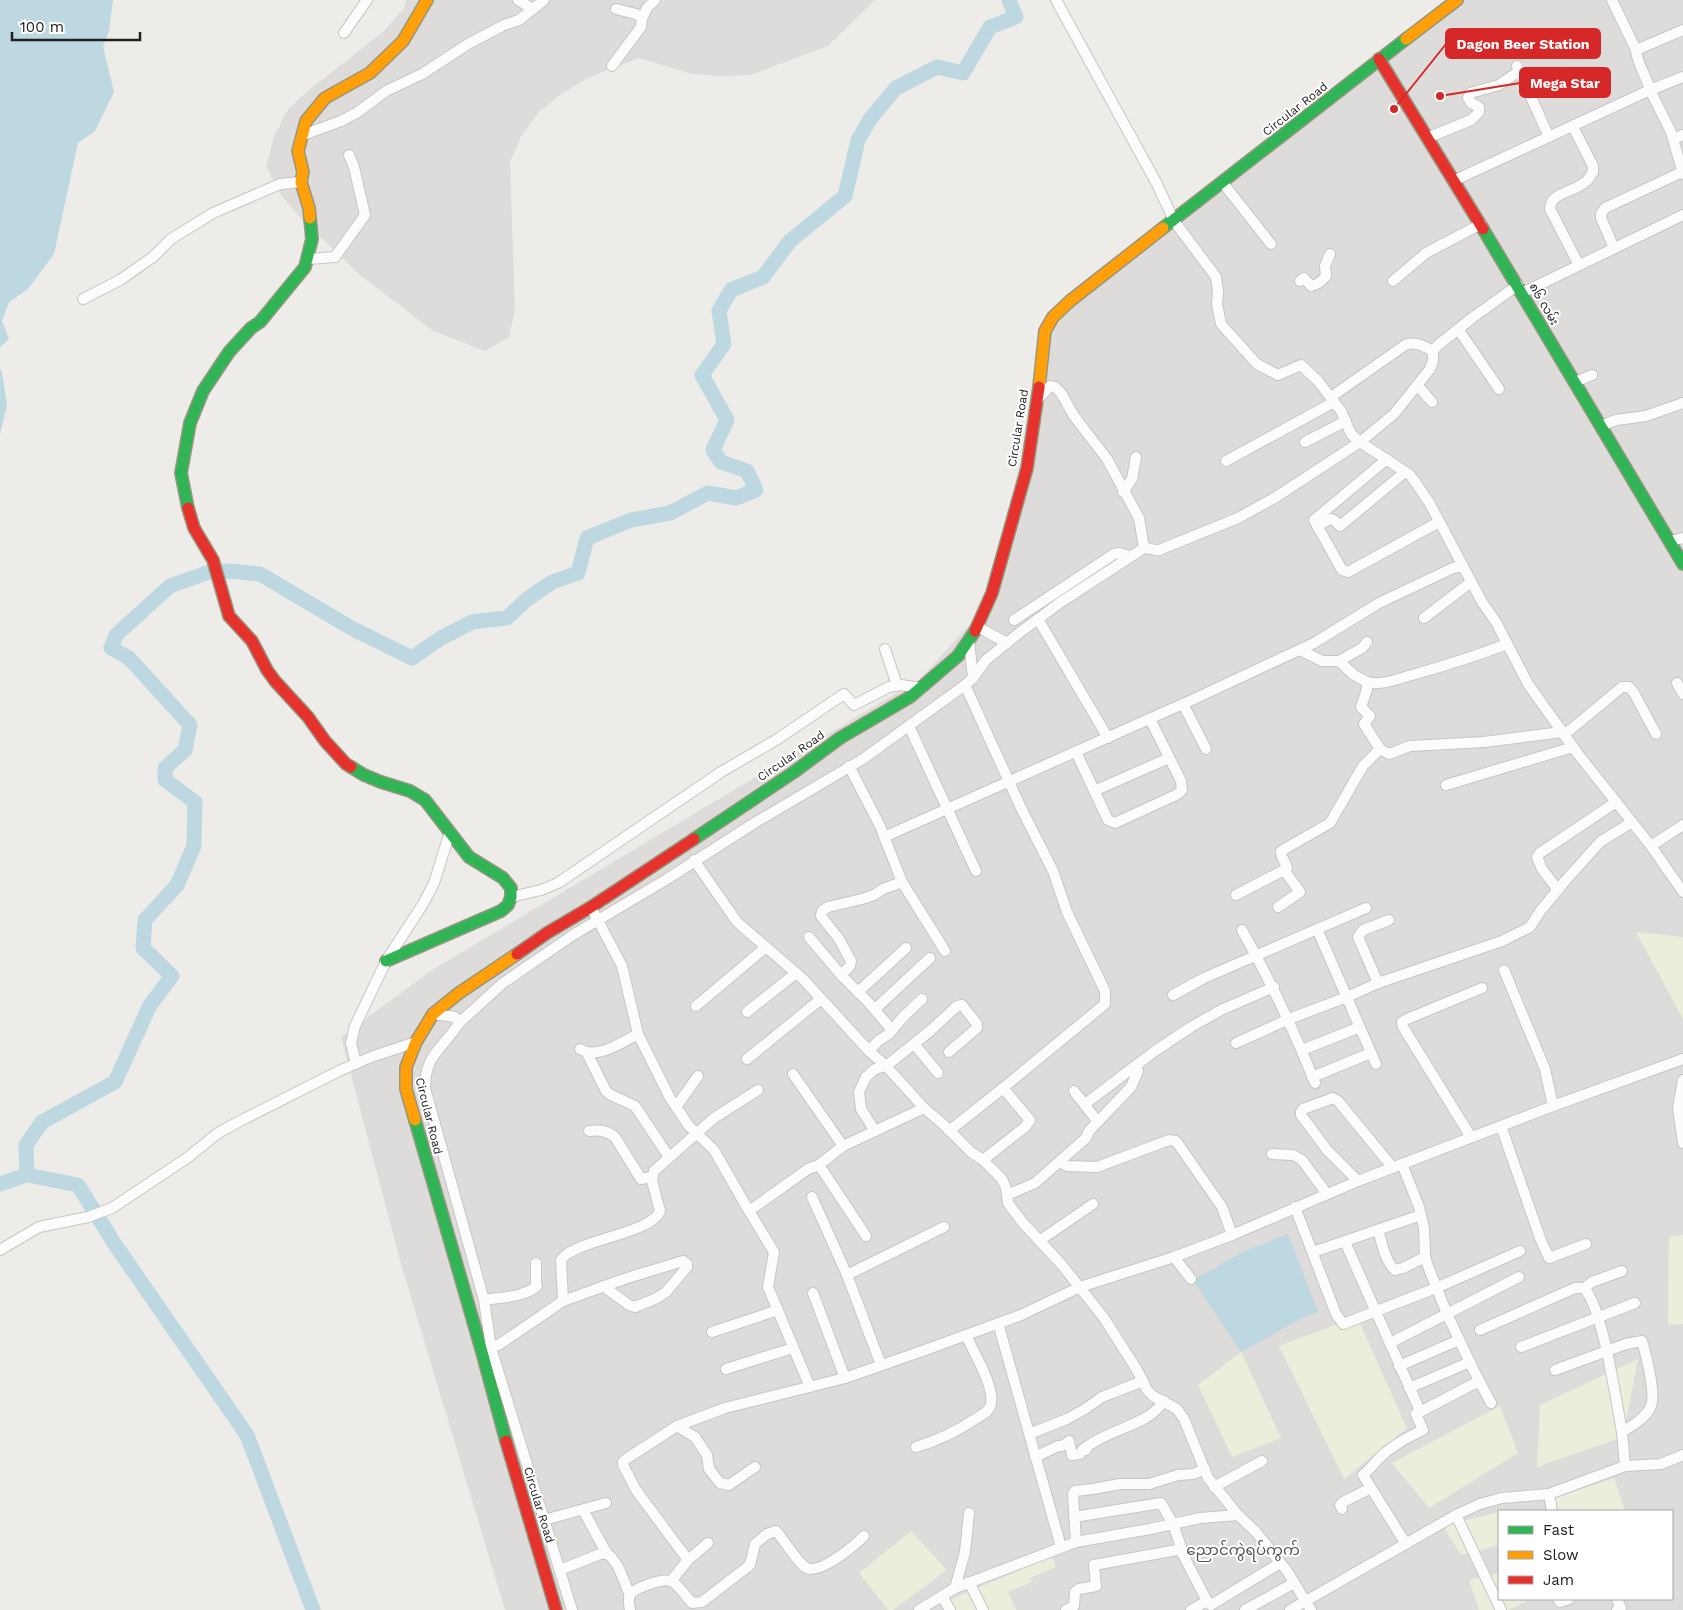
<svg xmlns="http://www.w3.org/2000/svg" width="1683" height="1610" font-family="'Work Sans','Noto Sans Myanmar',sans-serif">
<style>
.residential{fill:#dddcda;fill-rule:evenodd}
.farmland{fill:#ededdc}
.water{fill:#bdd8e0}
.lines{fill:none;stroke-linecap:round;stroke-linejoin:round}
.river{stroke:#bdd8e0;stroke-width:15}
.street-casing{stroke:#c7c6c4;stroke-width:12}
.fast-casing{stroke:#969781;stroke-width:14}
.slow-casing{stroke:#969781;stroke-width:14}
.jam-casing{stroke:#969781;stroke-width:14}
.street{stroke:#fcfcfc;stroke-width:10}
.fast{stroke:#30b455;stroke-width:11}
.slow{stroke:#ff9f0a;stroke-width:11}
.jam{stroke:#e5322d;stroke-width:11}
.labels{text-anchor:middle;dominant-baseline:central;stroke-width:4;stroke-linejoin:round;paint-order:stroke}
.street-label{font-size:12px;fill:#202020;stroke:#fff}
.quarter-label{font-size:15px;fill:#535353;stroke:#fff}
.leader{fill:none;stroke:#d62828;stroke-width:2}
.callout-dot{fill:#d62828;stroke:#fff;stroke-width:2}
.callout{fill:#d62828;stroke:#d62828;stroke-width:2}
.callout-label{font-size:14px;text-anchor:middle;font-weight:bold;fill:#fff}
</style>
<rect width="100%" height="100%" fill="#eeece8"/>
<g class="residential">
<path d="M406,0H875L828,46L751,75L722,76L692,74L639,58L586,79L560,95L538,113L521,137L510,162L515,309L509,337L485,351L433,331L360,275L299,216L280,194L266,166L274,137L288,109L309,90L383,32L404,8Z"/>
<path d="M1455,0H1683V1610H505L401,1264L341,1037L432,970L920,679L999,592L1045,321ZM1499,1511H1672V1599H1499Z"/>
</g>
<g class="farmland">
<path d="M1636,932L1683,937V1019Z"/>
<path d="M1683,1235V1324L1668,1325L1669,1237Z"/>
<path d="M1357,1317L1407,1428L1344,1479L1279,1346Z"/>
<path d="M1241,1352L1281,1438L1232,1457L1198,1385Z"/>
<path d="M1638,1359L1623,1437L1537,1467L1540,1405Z"/>
<path d="M1500,1406L1518,1453L1429,1508L1392,1463Z"/>
<path d="M1614,1478L1625,1511H1557L1555,1498Z"/>
<path d="M1499,1512V1545L1461,1555L1443,1526Z"/>
<path d="M911,1531L947,1570L893,1610H888L859,1573Z"/>
<path d="M1052,1556L1056,1567L1030,1578L1032,1582L1008,1592L1016,1610H956L950,1600Z"/>
<path d="M1499,1573V1599H1531L1508,1610H1479L1469,1580Z"/>
</g>
<g class="water">
<path d="M0,0H113L109,31L103,47L114,92L95,131L78,143L54,254L28,289L9,302L2,321L9,339L0,347Z"/>
<path d="M0,369L2,372L7,405L0,434Z"/>
<path d="M1288,1234L1318,1312L1302,1318L1241,1352L1193,1280L1243,1252Z"/>
</g>
<g class="lines">
<g class="river">
<path d="M27,1175L26,1145L42,1122L115,1082L150,1005L172,976L143,948L145,920L177,885L194,846L195,802L165,780V768L185,750L190,725L129,658L111,648L116,635L170,586L209,572L229,571L260,574L353,629L412,658L441,638L472,622L507,618L526,600L552,582L578,573L587,538L631,520L670,513L708,493L736,498L756,490L747,471L721,462L713,450L727,420L702,375L724,344L719,311L731,290L763,277L790,241L845,196L858,140L871,118L896,88L937,67L963,73L990,27L1016,17L1009,0"/>
<path d="M0,1184L27,1175L78,1185L114,1243L247,1435L313,1610"/>
</g>
<g class="street-casing">
<g id="street">
<path d="M518,0L533,9"/>
<path d="M1056,0L1157,184L1174,221L1216,277L1218,291L1217,304L1221,324L1257,364L1278,375L1301,365L1318,381L1341,411L1351,434L1360,442L1410,475L1416,483L1430,504L1482,602L1496,622L1528,684L1578,754L1651,846L1683,892"/>
<path d="M616,9L636,14L642,18"/>
<path d="M344,33L367,0"/>
<path d="M1636,50L1683,30"/>
<path d="M612,66L641,27L642,18L647,8L655,0"/>
<path d="M1517,66L1549,137"/>
<path d="M1683,77L1650,90L1671,132L1683,174"/>
<path d="M1573,127L1593,166V172C1590,178 1585,183 1579,186C1568,193 1550,194 1550,209L1579,265"/>
<path d="M303,135L341,121L358,112L386,91L422,74L468,44L504,25L519,20L544,0"/>
<path d="M1427,138L1471,120L1479,112V107L1471,103L1468,98L1470,93L1499,85L1519,71"/>
<path d="M1673,139L1683,135"/>
<path d="M1453,181L1650,90C1647,77 1637,64 1636,50L1612,0"/>
<path d="M1223,183L1271,244"/>
<path d="M1614,248L1601,218V214L1605,208L1682,172"/>
<path d="M308,259L335,257L365,215L354,167L349,155"/>
<path d="M1300,281L1304,278L1311,286C1317,285 1322,281 1326,276L1325,266L1330,254"/>
<path d="M1393,281L1426,253L1481,224"/>
<path d="M1522,293L1683,215"/>
<path d="M83,299L120,280L153,257L171,239L213,213L280,184L301,182"/>
<path d="M1458,329L1499,389"/>
<path d="M1575,382L1592,375"/>
<path d="M1417,385L1432,402"/>
<path d="M1331,397L1405,345C1416,341 1423,346 1433,351"/>
<path d="M1601,426L1616,420L1646,416L1683,403"/>
<path d="M1305,442L1346,421"/>
<path d="M1387,459L1314,520L1342,570L1348,572L1439,522"/>
<path d="M1226,461L1334,402"/>
<path d="M1123,492L1132,479L1136,457"/>
<path d="M1317,526L1330,519L1334,520L1340,526L1405,472"/>
<path d="M1670,541L1683,538"/>
<path d="M1144,548C1150,548 1154,551 1159,550L1238,518L1276,497L1360,442L1394,414L1430,369L1433,361V351L1437,346L1472,318L1518,285"/>
<path d="M1424,618L1471,582"/>
<path d="M1038,619L1108,738"/>
<path d="M1014,620L1114,554L1119,553L1130,556"/>
<path d="M978,627L1007,643"/>
<path d="M969,641L973,678"/>
<path d="M885,649L897,685"/>
<path d="M1300,650L1322,661H1339L1354,675L1367,682V689L1361,707L1370,716L1364,724L1380,749L1389,754L1410,746L1484,742L1562,732"/>
<path d="M1339,661L1362,648L1367,642"/>
<path d="M1367,682C1381,686 1397,679 1412,675C1444,666 1476,656 1507,644"/>
<path d="M1677,683L1683,694"/>
<path d="M965,685L1021,808L1053,871L1067,912L1105,991V1004L1003,1088"/>
<path d="M1183,704L1206,749"/>
<path d="M909,726L976,871"/>
<path d="M1564,735L1622,687H1629L1634,693L1656,734"/>
<path d="M1076,752L1108,820L1115,823L1178,794L1182,790L1181,781L1150,719"/>
<path d="M849,766L880,826L902,882L945,951"/>
<path d="M1446,785L1573,747"/>
<path d="M1094,791L1169,758"/>
<path d="M884,837L1194,699L1314,643L1379,603L1453,568L1463,566"/>
<path d="M1651,846L1683,825"/>
<path d="M694,860L737,922L803,979L869,1051"/>
<path d="M1558,890L1542,869L1537,857L1540,853L1616,802"/>
<path d="M1236,895L1284,870"/>
<path d="M511,897L541,890L558,883L721,772L776,740L844,694L854,705L889,687L901,685L921,688"/>
<path d="M1278,907L1300,892L1284,870L1287,868C1286,862 1280,857 1281,851L1330,823L1363,766L1380,749"/>
<path d="M594,913L622,966L638,1034L670,1098L689,1126L714,1150L749,1211"/>
<path d="M1317,929L1376,1064"/>
<path d="M1242,930C1270,980 1294,1030 1315,1083"/>
<path d="M809,937L841,975"/>
<path d="M1504,970L1545,1069L1553,1106"/>
<path d="M1378,983L1358,937L1363,930L1389,920"/>
<path d="M858,992L906,948"/>
<path d="M1173,995L1204,978L1366,908"/>
<path d="M922,999L903,1017L889,1034L878,1041L869,1051L886,1066L924,1108L944,1125L971,1152L983,1160L1002,1179L1006,1188L1008,1203L1023,1223L1062,1265L1104,1318L1137,1370L1147,1390L1153,1396L1177,1409L1184,1419L1208,1478L1238,1515L1256,1532L1287,1571L1311,1610"/>
<path d="M696,1006L766,947"/>
<path d="M875,1009L930,958"/>
<path d="M747,1012L796,973"/>
<path d="M433,1014L455,1017L459,1023C443,1049 425,1054 425,1088L484,1300L491,1348L572,1610"/>
<path d="M459,1023L503,983L573,935L667,879L756,822L863,759L965,685L973,678L986,660L1019,633L1061,602L1144,548L1139,518L1107,459L1074,416L1061,393L1055,387L1050,386L1038,399"/>
<path d="M892,1030L869,1003L841,975L850,966L851,961L839,939L821,916L822,911L828,907L862,899L874,895L883,889L902,882"/>
<path d="M1236,1043L1289,1019L1347,997L1378,983L1502,941L1530,927L1541,910L1566,880L1600,842L1632,822"/>
<path d="M914,1044L938,1073"/>
<path d="M580,1049C598,1060 622,1042 638,1034"/>
<path d="M1302,1050L1360,1027"/>
<path d="M587,1053L606,1091L611,1095L635,1106L669,1157"/>
<path d="M747,1059L821,999"/>
<path d="M356,1064L351,1043L355,1026L386,961L423,904L434,883L450,832"/>
<path d="M793,1074L843,1146"/>
<path d="M1312,1077L1371,1053"/>
<path d="M1683,1080L1678,1108L1683,1143"/>
<path d="M1074,1091L1098,1122"/>
<path d="M1085,1104L1155,1051L1191,1027L1221,1010L1274,987"/>
<path d="M676,1107L698,1076"/>
<path d="M1501,1126L1540,1238L1549,1258L1586,1244"/>
<path d="M589,1131C600,1130 605,1130 615,1137L641,1179L652,1177"/>
<path d="M875,1131L861,1109L859,1092L866,1077L875,1069L886,1066L930,1031L957,1006L962,1005L977,1024V1028L949,1052"/>
<path d="M949,1131L1003,1088L1030,1120L1025,1127L983,1160"/>
<path d="M1471,1137L1403,1027L1402,1022L1407,1019L1482,988"/>
<path d="M1272,1154L1293,1155L1302,1160L1327,1194"/>
<path d="M1060,1162L1067,1166L1097,1167L1169,1140L1176,1141L1222,1207L1232,1235"/>
<path d="M1402,1164L1419,1207L1424,1228L1425,1257L1428,1266L1447,1314L1473,1369L1491,1403"/>
<path d="M819,1165L866,1236"/>
<path d="M1358,1181L1327,1150L1301,1115V1112L1303,1109L1333,1098L1338,1101L1393,1168"/>
<path d="M1007,1195L1035,1183L1086,1138L1089,1131L1131,1087L1138,1071L1136,1066"/>
<path d="M812,1197L847,1275L881,1365"/>
<path d="M1295,1207L1336,1314L1343,1324L1436,1288L1520,1251"/>
<path d="M1378,1230C1382,1242 1385,1262 1395,1270L1403,1268L1425,1257"/>
<path d="M1039,1241L1093,1204"/>
<path d="M1345,1242L1420,1411"/>
<path d="M0,1250L39,1227L88,1217L112,1208L187,1158L218,1133L242,1120L339,1071L371,1057L416,1042"/>
<path d="M1313,1252L1421,1215"/>
<path d="M1174,1257L1191,1279"/>
<path d="M847,1275L944,1227"/>
<path d="M1584,1288L1592,1282L1622,1271"/>
<path d="M813,1293L845,1378"/>
<path d="M484,1300C502,1297 522,1298 537,1286L536,1283V1263"/>
<path d="M563,1301L561,1260C573,1240 652,1234 660,1211L652,1181L654,1171L714,1118L758,1090"/>
<path d="M998,1323L1061,1547"/>
<path d="M1480,1330L1575,1288H1584C1603,1308 1616,1401 1622,1432"/>
<path d="M712,1332L778,1310"/>
<path d="M1390,1343L1519,1277"/>
<path d="M1521,1347L1635,1303"/>
<path d="M485,1350L500,1344L563,1301L627,1278L683,1261L687,1264V1267L666,1292L657,1298L635,1307L629,1305L603,1286"/>
<path d="M1399,1366L1459,1340"/>
<path d="M726,1369L793,1348"/>
<path d="M1555,1370L1626,1344L1642,1341C1646,1354 1656,1394 1651,1406C1646,1418 1632,1426 1622,1432L1625,1466"/>
<path d="M810,1387L768,1287L774,1252L749,1211L808,1169L819,1165L843,1146L924,1108"/>
<path d="M1409,1388L1470,1362"/>
<path d="M677,1426L695,1437L707,1455L709,1469L720,1483L729,1485L755,1467"/>
<path d="M1029,1434L1067,1419L1085,1409L1102,1397L1143,1381"/>
<path d="M916,1447C936,1441 954,1433 972,1421C979,1416 989,1413 991,1404C995,1387 973,1351 966,1335"/>
<path d="M1035,1457L1058,1446H1062L1069,1441L1072,1455L1080,1454L1083,1449L1086,1450L1085,1448C1106,1432 1129,1429 1150,1415C1155,1412 1160,1406 1164,1401"/>
<path d="M1214,1487L1262,1461"/>
<path d="M1549,1494L1552,1511"/>
<path d="M1342,1509L1340,1505L1343,1502L1371,1488"/>
<path d="M583,1510L607,1554"/>
<path d="M1456,1515L1501,1610"/>
<path d="M544,1520L606,1503"/>
<path d="M1076,1542L1073,1494L1075,1491L1093,1489L1120,1484H1149L1178,1475L1193,1474L1205,1469"/>
<path d="M1406,1544L1363,1475C1372,1468 1377,1459 1386,1452C1397,1443 1410,1436 1423,1430L1416,1414L1479,1381"/>
<path d="M1180,1549L1207,1601"/>
<path d="M688,1560L636,1490L623,1465V1462L626,1459L677,1426L725,1408L845,1378L925,1350L1021,1315L1080,1287L1174,1257L1232,1235L1358,1181L1553,1106L1683,1059"/>
<path d="M560,1570L600,1554L606,1553C619,1561 624,1582 630,1596"/>
<path d="M671,1581L688,1560L708,1543"/>
<path d="M969,1582L983,1610"/>
<path d="M955,1588L965,1552L969,1513"/>
<path d="M942,1596L950,1610"/>
<path d="M1558,1599L1560,1602L1569,1599"/>
<path d="M1617,1599L1621,1608L1617,1610"/>
<path d="M630,1610C629,1605 628,1599 630,1595C634,1588 663,1578 670,1581C678,1583 686,1597 692,1603L702,1602L750,1565L755,1544L767,1534L776,1531C785,1541 795,1559 805,1567C818,1577 855,1545 864,1536"/>
<path d="M919,1610L955,1588L1076,1542L1150,1529L1200,1518L1238,1515"/>
<path d="M1066,1610L1074,1606L1075,1592L1079,1589L1096,1586L1094,1565L1177,1550L1181,1547L1173,1524L1161,1503L1074,1517"/>
<path d="M1191,1610L1207,1601L1211,1605L1280,1563"/>
<path d="M1245,1610L1294,1583"/>
<path d="M1290,1610L1456,1515L1480,1504L1502,1498L1549,1494L1625,1466L1661,1464L1683,1455"/>
</g>
</g>
<g class="fast-casing">
<g id="fast">
<path d="M1163,228L1406,39"/>
<path d="M1483,229L1683,564"/>
<path d="M188,508L181,473L190,423L203,391L229,352L251,328L260,322L305,267L312,239L310,218"/>
<path d="M351,767L364,775L381,782L410,791L425,800L469,857L503,878L511,888V897L508,905L501,911L386,961"/>
<path d="M694,839L794,772L840,738L910,697L958,656L975,631"/>
<path d="M415,1120L482,1352L506,1441"/>
</g>
</g>
<g class="slow-casing">
<g id="slow">
<path d="M1406,39L1457,0"/>
<path d="M310,218L309,208L301,182L303,172L298,151L306,121L325,98L370,73L403,41L427,0"/>
<path d="M1039,387L1045,331L1053,317L1070,301L1163,228"/>
<path d="M415,1120L406,1089V1067L416,1042L433,1014L459,993L517,954"/>
</g>
</g>
<g class="jam-casing">
<g id="jam">
<path d="M1379,59L1483,229"/>
<path d="M188,508L194,528L213,560L229,616L252,641L267,670L275,681L308,717L325,741L346,764L351,767"/>
<path d="M975,631L992,593L1027,468L1039,387"/>
<path d="M517,954L547,933L591,907L694,839"/>
<path d="M506,1441L556,1610"/>
</g>
</g>
<use href="#street" class="street"/>
<use href="#fast" class="fast"/>
<use href="#slow" class="slow"/>
<use href="#jam" class="jam"/>
</g>
<g class="labels">
<g class="street-label">
<text transform="translate(1295 109) rotate(-38)">Circular Road</text>
<text transform="translate(1544 304) rotate(60)">၈၆ လမ်း</text>
<text transform="translate(1018 428) rotate(-81)">Circular Road</text>
<text transform="translate(791 756) rotate(-35)">Circular Road</text>
<text transform="translate(429 1116) rotate(76)">Circular Road</text>
<text transform="translate(539 1505) rotate(73)">Circular Road</text>
</g>
<g class="quarter-label">
<text x="1243" y="1550">ညောင်ကွဲရပ်ကွက်</text>
</g>
</g>
<path class="leader" d="M1394 109L1446 44M1440 96L1520 83"/>
<g class="callout-dot">
<circle cx="1394" cy="109" r="5"/>
<circle cx="1440" cy="96" r="5"/>
</g>
<g class="callout">
<rect x="1446" y="29" width="154" height="29" rx="5"/>
<rect x="1520" y="68" width="90" height="29" rx="5"/>
</g>
<g class="callout-label">
<text x="1523" y="49">Dagon Beer Station</text>
<text x="1565" y="88">Mega Star</text>
</g>
<rect x="1498" y="1510" width="175" height="90" fill="#ffffff" stroke="#a6a6a6"/>
<rect x="1508" y="1526" width="25" height="8" fill="#30b455" stroke="#a6a6a6"/>
<text x="1543" y="1535" font-size="15" fill="#202020">Fast</text>
<rect x="1508" y="1551" width="25" height="8" fill="#ff9f0a" stroke="#a6a6a6"/>
<text x="1543" y="1560" font-size="15" fill="#202020">Slow</text>
<rect x="1508" y="1576" width="25" height="8" fill="#e5322d" stroke="#a6a6a6"/>
<text x="1543" y="1585" font-size="15" fill="#202020">Jam</text>
<path d="M12 32v8h128v-8" fill="none" stroke="#202020" stroke-width="2.5"/>
<text x="20" y="32" font-size="15" fill="#202020" stroke="#ffffff" stroke-width="4" paint-order="stroke">100 m</text>
</svg>
